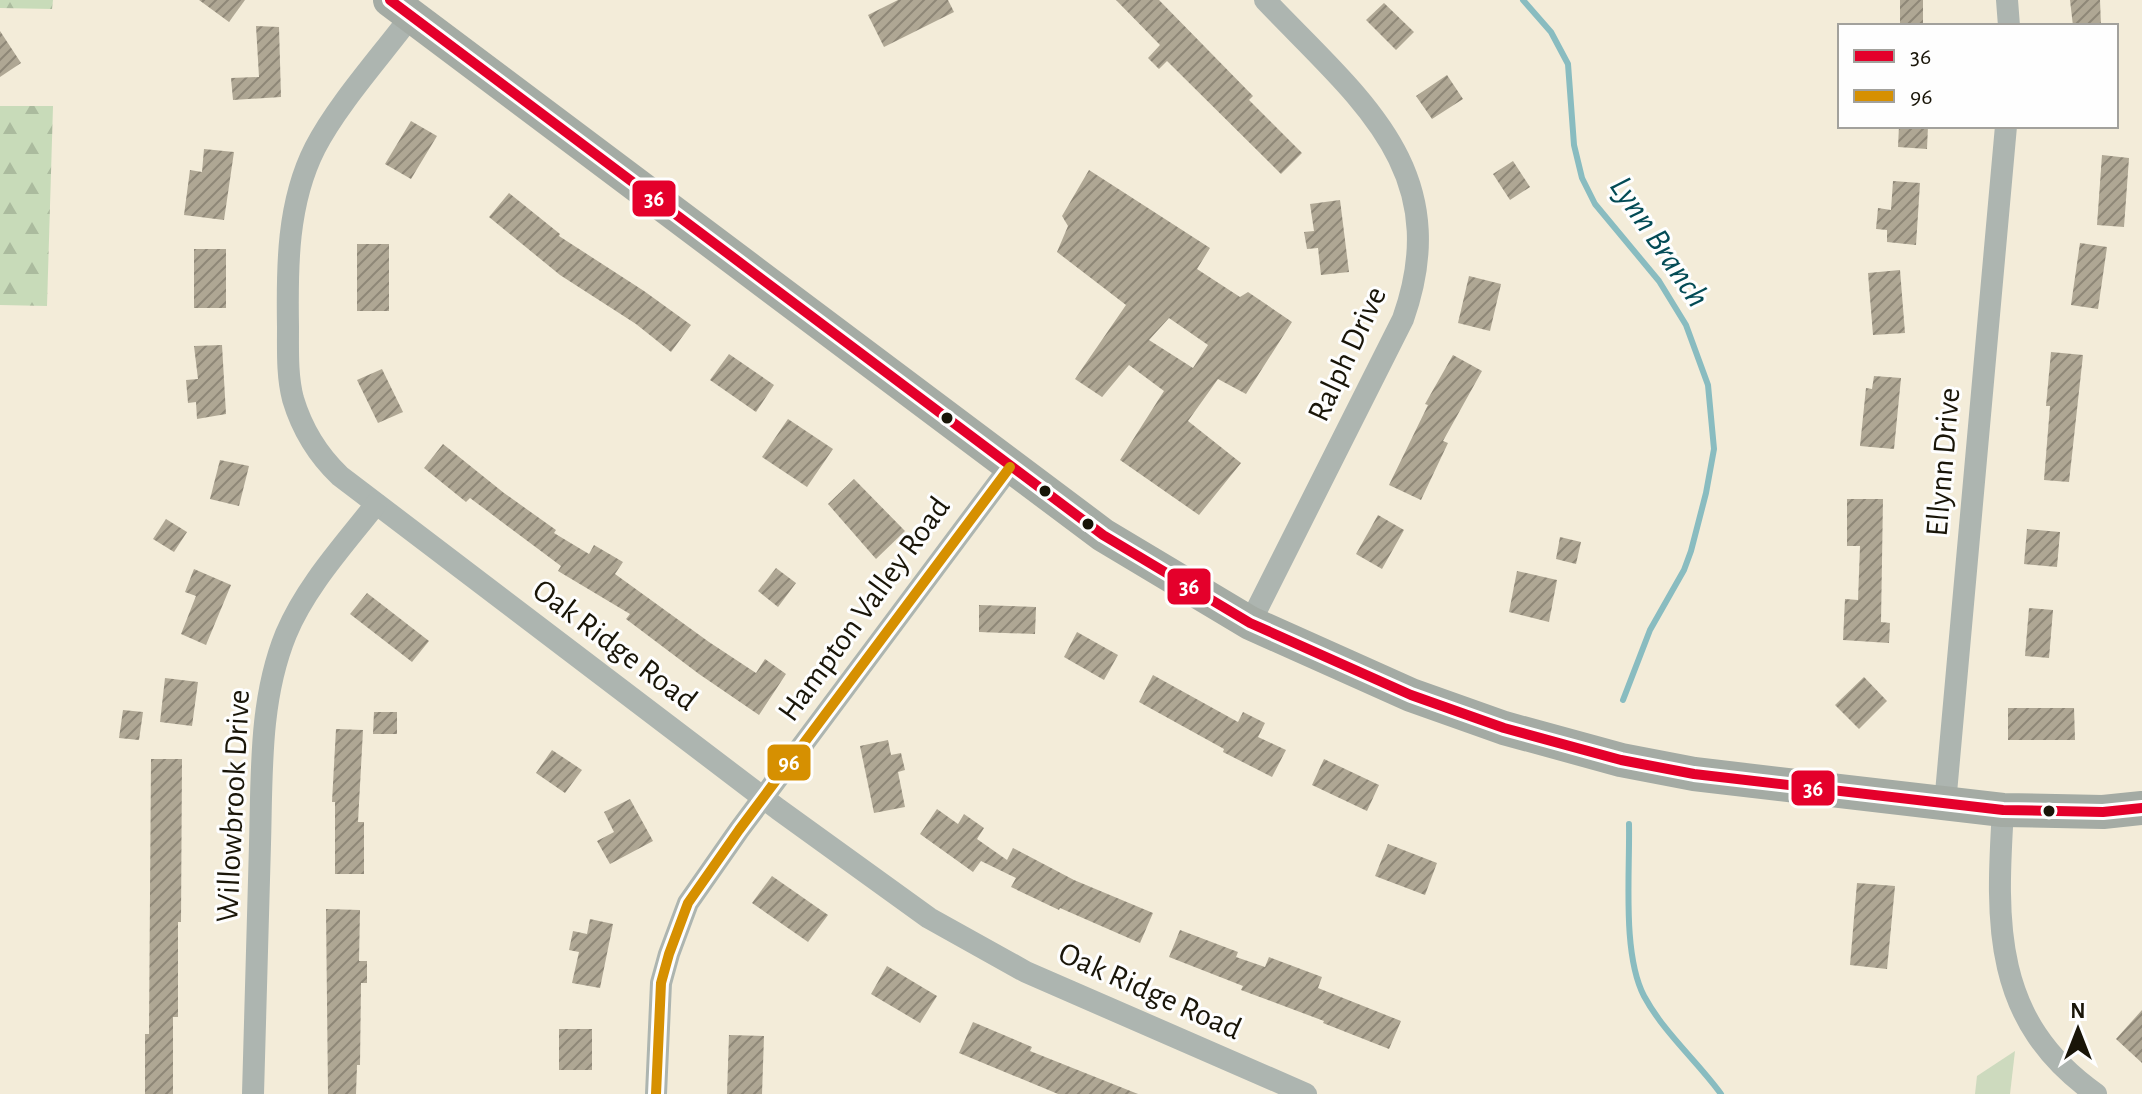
<svg xmlns="http://www.w3.org/2000/svg" width="2142" height="1094" font-family="'Alegreya Sans',sans-serif">
<style>
.forest{fill:url(#forest-firs)}
.park{fill:#cddabe}
.lines{fill:none;stroke-linecap:round;stroke-linejoin:round}
.stream{stroke:#89bcc0;stroke-width:6}
.building{fill:url(#building-hatch);fill-rule:evenodd}
.street{stroke:#adb5b0;stroke-width:22}
.primary{stroke:#a4aba4;stroke-width:34}
.bus-1-casing{stroke:#fefefe;stroke-width:16}
.bus-2-casing{stroke:#fefefe;stroke-width:16}
.bus-1{stroke:#e4002b;stroke-width:10}
.bus-2{stroke:#d69001;stroke-width:10}
.bus-dot{fill:#191508;stroke:#fefefe;stroke-width:3}
.labels{text-anchor:middle;dominant-baseline:central;stroke-width:6;stroke-linejoin:round;paint-order:stroke}
.street-label{font-size:32px;fill:#191508;stroke:#fefefe}
.water-label{font-size:34px;font-style:italic;fill:#034b55;stroke:#fefefe}
.line-badge{stroke:#fefefe;stroke-width:3}
.badge-label{font-size:22px;text-anchor:middle;font-weight:bold;fill:#fff}
</style>
<defs>
<pattern id="forest-firs" width="22" height="20" patternUnits="userSpaceOnUse" patternTransform="scale(2)"><rect width="22" height="20" fill="#c8dbb9"/><path d="M5 1l3.5 6h-7zM16 11l3.5 6h-7z" fill="#abbb9e"/></pattern>
<pattern id="building-hatch" width="6" height="6" patternUnits="userSpaceOnUse" patternTransform="scale(2)"><rect width="6" height="6" fill="#afa794"/><path d="M-1 1l2-2M0 6l6-6M5 7l2-2" fill="none" stroke="#8e8777"/></pattern>
</defs>
<rect width="100%" height="100%" fill="#f3ecd9"/>
<g class="forest">
<path d="M0,0H53L52,9L0,8Z"/>
<path d="M0,106H53L47,306L0,305Z"/>
</g>
<path class="park" d="M2015,1051L2010,1094H1975L1977,1076Z"/>
<g class="lines">
<g class="stream">
<path d="M1523,0L1551,32L1568,64L1574,145L1582,178L1595,204L1659,281L1686,325L1708,385L1714,449L1706,493L1691,551L1684,570L1650,630L1623,700"/>
<path d="M1629,824C1630,873 1622,954 1644,996C1664,1033 1697,1061 1721,1094"/>
</g>
</g>
<g class="building">
<path d="M199,0H245L229,22Z"/>
<path d="M898,0H948L954,12L884,47L868,15Z"/>
<path d="M1116,0H1159L1253,96L1249,100L1302,153L1281,174L1167,61L1159,69L1148,58L1160,45Z"/>
<rect x="1900" y="0" width="23" height="26"/>
<path d="M2070,0H2100L2101,26H2073Z"/>
<path d="M1384,3L1414,32L1396,50L1366,20Z"/>
<path d="M256,26L279,27L281,97L233,100L231,78L259,77Z"/>
<path d="M0,31L21,63L0,77Z"/>
<path d="M1447,75L1463,99L1432,119L1416,96Z"/>
<path d="M411,121L437,136L411,179L385,164Z"/>
<path d="M1899,126H1928L1927,149L1898,147Z"/>
<path d="M204,149L234,152L224,220L184,215L190,170L202,172Z"/>
<path d="M2102,155L2129,158L2124,227L2097,225Z"/>
<path d="M1513,161L1530,187L1510,200L1493,174Z"/>
<path d="M1089,170L1210,248L1197,269L1240,297L1248,292L1292,322L1246,394L1218,379L1188,421L1241,463L1199,515L1120,460L1164,391L1129,365L1102,397L1075,379L1126,305L1057,252L1068,226L1062,216ZM1169,318L1208,345L1193,368L1149,340Z"/>
<path d="M1893,181L1920,183L1916,245L1887,242V230L1876,229L1878,208L1891,210Z"/>
<path d="M509,193L560,234L559,236L644,291L691,325L671,352L636,324L560,275L489,217Z"/>
<path d="M1340,200L1349,272L1321,275L1318,248L1307,249L1304,232L1314,231L1310,204Z"/>
<path d="M2080,243L2107,247L2098,309L2071,305Z"/>
<rect x="357" y="244" width="32" height="67"/>
<rect x="194" y="249" width="32" height="59"/>
<path d="M1900,270L1905,333L1873,335L1868,273Z"/>
<path d="M1469,276L1501,284L1490,331L1458,323Z"/>
<path d="M222,345L226,414L197,419L196,402L188,403L186,380L198,379L194,346Z"/>
<path d="M2051,352L2083,355L2069,482L2044,480L2050,406H2046Z"/>
<path d="M729,354L774,385L756,412L710,380Z"/>
<path d="M1453,355L1482,371L1443,441L1448,443L1421,500L1389,485L1428,405L1425,404Z"/>
<path d="M382,369L403,412L378,423L357,380Z"/>
<path d="M1874,376L1901,378L1894,449L1860,446L1866,388L1872,389Z"/>
<path d="M788,419L833,449L807,487L762,457Z"/>
<path d="M443,444L504,493L556,530L554,533L589,554L594,545L623,562L615,574L709,642L756,673L765,659L786,674L759,715L699,674L626,619L630,614L558,571L561,566L470,498L466,502L424,468Z"/>
<path d="M220,460L249,466L239,506L210,499Z"/>
<path d="M854,479L905,531L876,559L828,504Z"/>
<path d="M1847,499H1883L1881,622L1890,623L1889,643L1843,640L1845,599L1858,600L1860,546H1847Z"/>
<path d="M1378,515L1404,530L1382,569L1356,554Z"/>
<path d="M166,519L187,532L174,552L153,539Z"/>
<path d="M2027,529L2060,532L2057,567L2024,564Z"/>
<path d="M1560,537L1581,542L1576,564L1556,559Z"/>
<path d="M776,568L796,583L778,607L758,591Z"/>
<path d="M194,569L231,585L206,645L181,634L196,596L185,592Z"/>
<path d="M1517,571L1557,580L1549,622L1509,612Z"/>
<path d="M367,593L429,641L412,662L350,614Z"/>
<path d="M979,605L1036,607L1035,634L979,632Z"/>
<path d="M2029,608L2053,610L2049,658L2025,656Z"/>
<path d="M1077,632L1118,655L1104,680L1064,657Z"/>
<path d="M1153,675L1238,722L1243,712L1265,723L1258,737L1286,750L1272,777L1223,752L1224,749L1139,702Z"/>
<path d="M1864,677L1887,701L1859,729L1835,705Z"/>
<path d="M165,678L198,682L192,726L160,722Z"/>
<path d="M2008,708H2074L2075,740H2008Z"/>
<path d="M123,710L143,712L139,740L119,738Z"/>
<path d="M374,712H397V734H373Z"/>
<path d="M336,729L363,730L358,822H364V874H335V802H332Z"/>
<path d="M888,740L891,755L901,753L905,770L898,772L905,807L874,813L860,746Z"/>
<path d="M552,750L582,770L565,793L536,773Z"/>
<path d="M151,759H182L181,922H178V1017H173V1094H145V1034H149Z"/>
<path d="M1324,759L1379,785L1367,811L1312,785Z"/>
<path d="M630,799L653,841L610,864L597,841L614,832L604,812Z"/>
<path d="M937,809L958,824L964,814L984,828L977,839L1007,860L1013,848L1074,880L1153,913L1140,943L1060,908L1059,910L1011,887L1016,878L981,861L973,872L920,834Z"/>
<path d="M1388,844L1437,863L1425,895L1375,876Z"/>
<path d="M772,876L828,915L808,942L752,903Z"/>
<path d="M1857,883L1895,886L1887,969L1850,965Z"/>
<path d="M326,909L360,910L359,961H367V983H361L360,1065H357L356,1094H328Z"/>
<path d="M590,919L613,924L600,988L572,983L579,952L569,950L573,931L587,934Z"/>
<path d="M1180,930L1238,952L1236,957L1265,967L1269,957L1322,977L1318,988L1401,1021L1389,1049L1323,1023L1324,1021L1241,990L1243,986L1169,957Z"/>
<path d="M887,966L937,996L920,1023L871,994Z"/>
<path d="M2142,1010V1063L2116,1039Z"/>
<path d="M973,1022L1032,1047L1030,1051L1138,1094H1058L959,1053Z"/>
<rect x="559" y="1029" width="33" height="41"/>
<path d="M729,1035L764,1036L762,1094H727Z"/>
</g>
<g class="lines">
<g class="street">
<path d="M2007,0L2009,26"/>
<path d="M411,16C381,56 337,105 315,148C287,203 287,267 288,327C288,351 287,376 293,399C302,429 318,455 340,476L778,809L929,918L1026,972L1306,1094"/>
<path d="M1250,623L1403,319C1456,169 1358,98 1265,0"/>
<path d="M1945,804L2006,126"/>
<path d="M2003,810C1996,923 1992,1021 2096,1094"/>
<path d="M253,1094C256,1011 257,927 260,844C262,774 259,700 286,634C306,586 344,545 376,504"/>
<path d="M656,1094L661,983L669,954L688,903L739,830L1010,467"/>
</g>
<path class="primary" d="M390,0L1103,535L1250,623L1411,695L1504,728L1621,760L1694,774L2003,810L2103,812L2142,808"/>
<g class="bus-1-casing">
<path id="bus-1" d="M390,0L1103,535L1250,623L1411,695L1504,728L1621,760L1694,774L2003,810L2103,812L2142,808"/>
</g>
<g class="bus-2-casing">
<path id="bus-2" d="M656,1094L661,983L669,954L688,903L739,830L1010,467"/>
</g>
<use href="#bus-1" class="bus-1"/>
<use href="#bus-2" class="bus-2"/>
</g>
<g class="bus-dot">
<circle cx="947" cy="418" r="7"/>
<circle cx="1045" cy="491" r="7"/>
<circle cx="1088" cy="524" r="7"/>
<circle cx="2049" cy="811" r="7"/>
</g>
<g class="labels">
<g class="street-label">
<text transform="translate(1347 354) rotate(-65)">Ralph Drive</text>
<text transform="translate(1943 462) rotate(-85)">Ellynn Drive</text>
<text transform="translate(864 609) rotate(-54)">Hampton Valley Road</text>
<text transform="translate(615 645) rotate(37)">Oak Ridge Road</text>
<text transform="translate(233 806) rotate(-87)">Willowbrook Drive</text>
<text transform="translate(1150 991) rotate(24)">Oak Ridge Road</text>
</g>
<g class="water-label">
<text transform="translate(1659 242) rotate(56)">Lynn Branch</text>
</g>
</g>
<g class="line-badge">
<rect x="631" y="179" width="46" height="39" rx="8" fill="#e4002b"/>
<rect x="1166" y="567" width="46" height="39" rx="8" fill="#e4002b"/>
<rect x="766" y="743" width="46" height="39" rx="8" fill="#d69001"/>
<rect x="1790" y="769" width="46" height="38" rx="8" fill="#e4002b"/>
</g>
<g class="badge-label">
<text x="654" y="206">36</text>
<text x="1189" y="594">36</text>
<text x="789" y="770">96</text>
<text x="1813" y="796">36</text>
</g>
<rect x="1838" y="24" width="280" height="104" fill="#fefefe" stroke="#a2a19c" stroke-width="2"/>
<rect x="1854" y="50" width="40" height="12" fill="#e4002b" stroke="#a2a19c" stroke-width="2"/>
<text x="1910" y="64" font-size="24" fill="#191508">36</text>
<rect x="1854" y="90" width="40" height="12" fill="#d69001" stroke="#a2a19c" stroke-width="2"/>
<text x="1910" y="104" font-size="24" fill="#191508">96</text>
<g transform="translate(2078 1030)" stroke="#fefefe" stroke-width="6" paint-order="stroke">
<path d="M0-6L14 30L0 20L-14 30Z" fill="#191508"/>
<text y="-12" font-size="22" font-weight="bold" text-anchor="middle" fill="#191508">N</text>
</g>
</svg>
